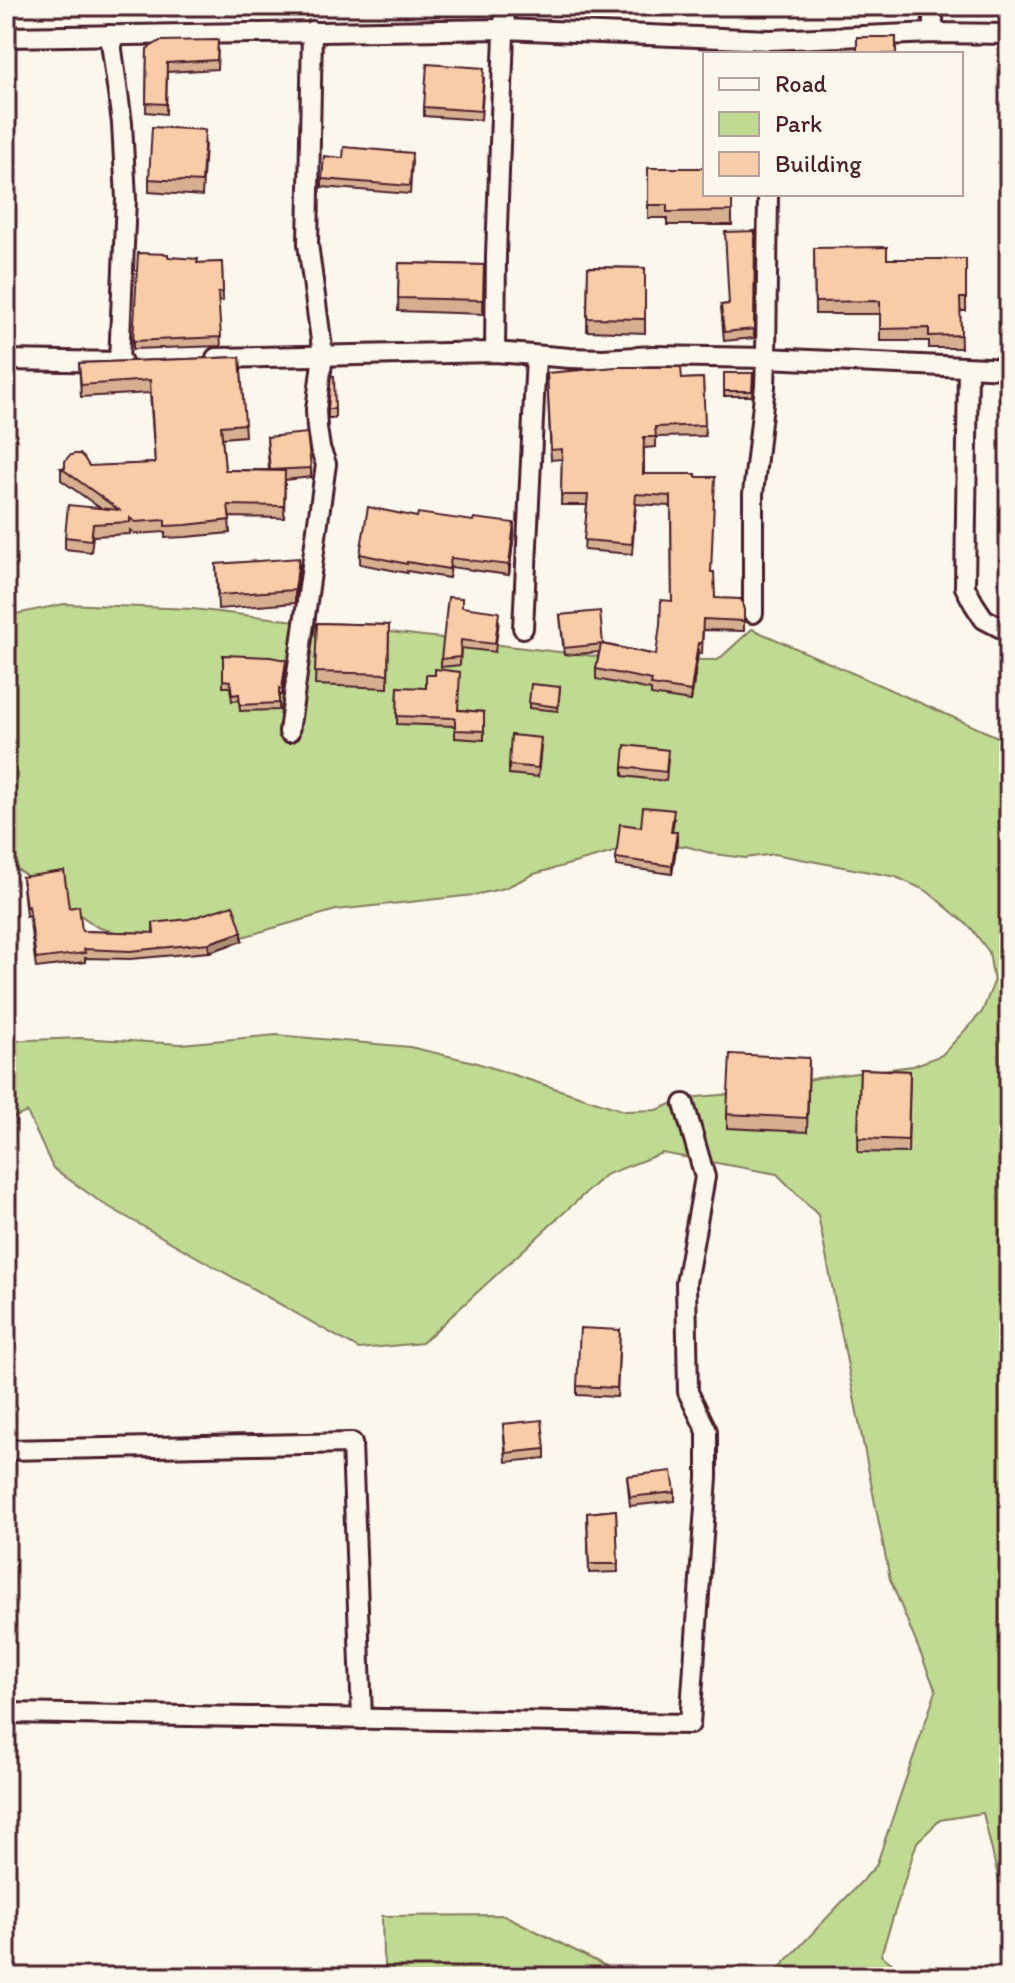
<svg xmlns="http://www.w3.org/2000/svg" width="1015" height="1983" font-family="Itim,sans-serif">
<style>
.green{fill:#bfda91;stroke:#847c5e;stroke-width:2}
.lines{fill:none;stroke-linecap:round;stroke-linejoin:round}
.minor-casing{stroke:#4a1f2b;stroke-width:24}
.minor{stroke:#fbf7ec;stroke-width:18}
.wall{fill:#d5af90;stroke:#4a1f2b;stroke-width:2}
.shaded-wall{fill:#ae8f75;stroke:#4a1f2b;stroke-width:2}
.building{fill:#f8cca7;stroke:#4a1f2b;stroke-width:2}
</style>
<rect width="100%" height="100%" fill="#fbf7ec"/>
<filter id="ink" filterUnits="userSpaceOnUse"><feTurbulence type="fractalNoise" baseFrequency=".0125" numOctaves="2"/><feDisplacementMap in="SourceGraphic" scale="16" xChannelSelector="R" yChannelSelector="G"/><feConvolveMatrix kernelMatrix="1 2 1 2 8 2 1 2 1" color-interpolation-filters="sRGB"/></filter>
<g filter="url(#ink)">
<g class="green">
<path d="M64,604L193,609L619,659L718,660L752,629L1009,742V1923L983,1813L940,1820L917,1842L881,1955L910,1977H771L876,1866L936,1691L890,1579L818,1215L777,1174L662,1153L605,1175L422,1343L359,1349L102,1203L53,1168L27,1112L6,1121V1041L80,1038L181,1044L276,1035L410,1047L474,1062L625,1111L657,1110L686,1098L755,1092L817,1078L913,1066L942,1055L982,1012L994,982L989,952L971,928L927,891L896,877L774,854L745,858L714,854L685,846L655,845L625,849L534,874L505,888L474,895L336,910L246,936L186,942L125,935L97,927L6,861V616Z"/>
<path d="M504,1915L628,1977H388L383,1956L382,1916Z"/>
</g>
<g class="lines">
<g class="minor-casing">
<g id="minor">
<path d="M933,33V6"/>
<path d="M110,35L122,123L126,199L119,362"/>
<path d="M6,37L503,29L770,40L933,33L1009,34"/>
<path d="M768,194L766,358L1009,369"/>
<path d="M495,352L496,255L505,6"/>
<path d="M216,358L495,352L570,358L603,359L653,356L766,358L765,386L753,494V613"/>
<path d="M6,360L122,362"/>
<path d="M968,368L965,587L974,604L984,619L1009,632"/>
<path d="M523,628L536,356"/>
<path d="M289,732L326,464L320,448L317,428L316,410L323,355L308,244L312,31"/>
<path d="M6,1450L352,1443L362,1719"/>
<path d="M6,1713L690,1724L707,1478V1431L688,1392L686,1283L705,1177L684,1104"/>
</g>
</g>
<use href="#minor" class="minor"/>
</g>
<g class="wall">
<path d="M147,49H218L217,69L167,72L166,114L146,112Z"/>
<path d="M484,78L481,120L424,116V107Z"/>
<path d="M205,144L202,196L149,192V179Z"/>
<path d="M343,158L412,161L410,194L322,187V179Z"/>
<path d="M648,168L732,194V225H667V218H648Z"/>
<path d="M755,231L754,338L724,341L721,305L728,304Z"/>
<path d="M814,248L887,259H966V311H960L961,348H929V341H880V314H815Z"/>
<path d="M168,257L197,263L222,262L223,301H218L221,346L133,349V341Z"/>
<path d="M399,263L484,265L483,314L398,311Z"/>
<path d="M588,267L645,268V333L587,331Z"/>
<path d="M240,357L245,436L222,438L225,470H269L267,437L311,468V477L285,480L284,518L229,517L230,533L186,537L165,538V532L135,534L130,530V534L93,536L91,552L65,549V537L100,508L61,480V468L155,463L150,393L81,397L79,363Z"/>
<path d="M547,373L682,379L703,378L705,436L656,437V447L644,448V474H696L715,598L744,610V631L703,630L702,654L698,653L691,701L651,695V690L596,679V669L599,652L564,655L560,615L603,644L656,655L672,601L671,509L670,506L636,504L632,554L584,550L587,505H561L562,459L551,460Z"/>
<path d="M724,373H753L752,396H724Z"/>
<rect x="328" y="409" width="7" height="9"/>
<path d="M417,517L514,533L509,575L451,567L449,578L407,571V573L360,564V554Z"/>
<path d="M216,564L299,572L295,603L218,609Z"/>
<path d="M462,607L499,621L495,652L461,648L460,665L441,667V659Z"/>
<path d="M317,623L389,625L388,688L315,685Z"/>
<path d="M223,655L286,666L282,695H279V710L240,711L239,700L232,701L230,687H223Z"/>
<path d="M398,687L459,710L484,712V740L455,738V726L397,724Z"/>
<path d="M560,687L558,711L529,708V703Z"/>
<path d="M541,747L538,777L509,774V765Z"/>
<path d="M668,759L666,781L623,776V767Z"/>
<path d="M674,819L672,832L677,841L672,874L616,866V858L641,827Z"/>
<path d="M22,877L69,908L82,931L153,933V923L242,941L209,952L130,959L85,958V962L36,968L29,915L26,916Z"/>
<path d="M809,1058L807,1132L727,1128V1114Z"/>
<path d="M860,1069L910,1071L908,1153L858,1152Z"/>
<path d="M620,1330L617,1397L577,1395V1386Z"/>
<path d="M503,1424L545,1449V1458L506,1462Z"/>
<path d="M627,1476L675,1492V1501L630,1506Z"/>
<path d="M616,1510L618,1572L589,1573L587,1513Z"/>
</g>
<g class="shaded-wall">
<path d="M514,523V533L509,575V565Z"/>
<path d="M299,558V572L295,603V590Z"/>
<path d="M698,643V653L691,701V691Z"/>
<path d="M677,832V841L672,874V866Z"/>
<path d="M242,932V941L209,952V943Z"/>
</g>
<g class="building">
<rect x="857" y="37" width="39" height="17"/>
<path d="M218,40L217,60L167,63L166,104L146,103L147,49L160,41Z"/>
<path d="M427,64L484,68L481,111L424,107Z"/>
<path d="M152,127L205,130L202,182L149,179Z"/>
<path d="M344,147L412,153L410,186L322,179L324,156L343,158Z"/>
<path d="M648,168H705V194H732V211L667,212V205H648Z"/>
<path d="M755,231L754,329L724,332L721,305L729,304L725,232Z"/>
<path d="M887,247V259H966V298H960L961,335L929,336V328L880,329V301L815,302L814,248Z"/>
<path d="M138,253L168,254V257L198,259L197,263L222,262L223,292L218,293L221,337L133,341Z"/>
<path d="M399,263L484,265L483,300L398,298Z"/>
<path d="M588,267L645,268V319L587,318Z"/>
<path d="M240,357L245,424L221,426L225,470L285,471L284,506L228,505L230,520L186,525L165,526V520L135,522L130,518V522L93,524L91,540L65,537L68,505L119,510L61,468H65V461L69,456L74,454H80L84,458L89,466L155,463L150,380L81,385L79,363Z"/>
<path d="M616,367H681L682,379L703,378L705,425L655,427L656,437H644L643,474H696V477H715L711,572H714L715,598L741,599L744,610V621L703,619L702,643H698L691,691L651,685L652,680L596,669L601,644L656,655L660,625L661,600L672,601L671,499L670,496L636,494L632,544L584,540L588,495H561L562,449L551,450L547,373Z"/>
<path d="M724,373H753L752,391H724Z"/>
<path d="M331,376H334L335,409H328Z"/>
<path d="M307,433L311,468L270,470L267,437Z"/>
<path d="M368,507L417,517L418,513L473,521L474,518L514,523L509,565L451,558L449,569L407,562V564L360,554Z"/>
<path d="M299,558L295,590L218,595L216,564Z"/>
<path d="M448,597L462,598V607L499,612L495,644L461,640L460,657L441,659Z"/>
<path d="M600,611L603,644L564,648L560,615Z"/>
<path d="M317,623L389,625L388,674L315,672Z"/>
<path d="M223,655L270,657L286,660L282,689L279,688V703L240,705L239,694L232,695L230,681L223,680Z"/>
<path d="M435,669L460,672L458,710L484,712V731L455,730V718L397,716L398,687L426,688V675H435Z"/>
<path d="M531,684L560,687L558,707L529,703Z"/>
<path d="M511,735L541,738L538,768L509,765Z"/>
<path d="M625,745L668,750L666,772L623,767Z"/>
<path d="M643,807L674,810L671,832H677L672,866L616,858L620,824L641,827Z"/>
<path d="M64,871L69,908L79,906L82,931L154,933L153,923L189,919L233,905L242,932L209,943L130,951L84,949L85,953L36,959L29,906L26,907L22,877Z"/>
<path d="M730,1054L809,1058L807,1118L727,1114Z"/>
<path d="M860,1069L910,1071L908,1140L858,1138Z"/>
<path d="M580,1328L620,1330L617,1388L577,1386Z"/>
<path d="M542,1420L545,1449L506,1453L503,1424Z"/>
<path d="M672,1471L675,1492L630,1497L627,1476Z"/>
<path d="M616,1510L618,1564H589L587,1513Z"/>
</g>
</g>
<rect width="1015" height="1983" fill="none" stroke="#fbf7ec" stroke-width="32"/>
<rect x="16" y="16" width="983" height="1951" fill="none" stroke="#4a1f2b" stroke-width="3" filter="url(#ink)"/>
<rect x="703" y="52" width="260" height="144" fill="#fbf7ec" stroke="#b4a19f" stroke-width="2"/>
<rect x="719" y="78" width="40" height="12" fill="#fbf7ec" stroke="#b4a19f" stroke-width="2"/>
<text x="775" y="92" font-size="24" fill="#4a1f2b">Road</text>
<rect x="719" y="112" width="40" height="24" fill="#bfda91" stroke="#b4a19f" stroke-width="2"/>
<text x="775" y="132" font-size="24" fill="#4a1f2b">Park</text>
<rect x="719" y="152" width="40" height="24" fill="#f8cca7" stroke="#b4a19f" stroke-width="2"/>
<text x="775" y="172" font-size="24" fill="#4a1f2b">Building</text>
</svg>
